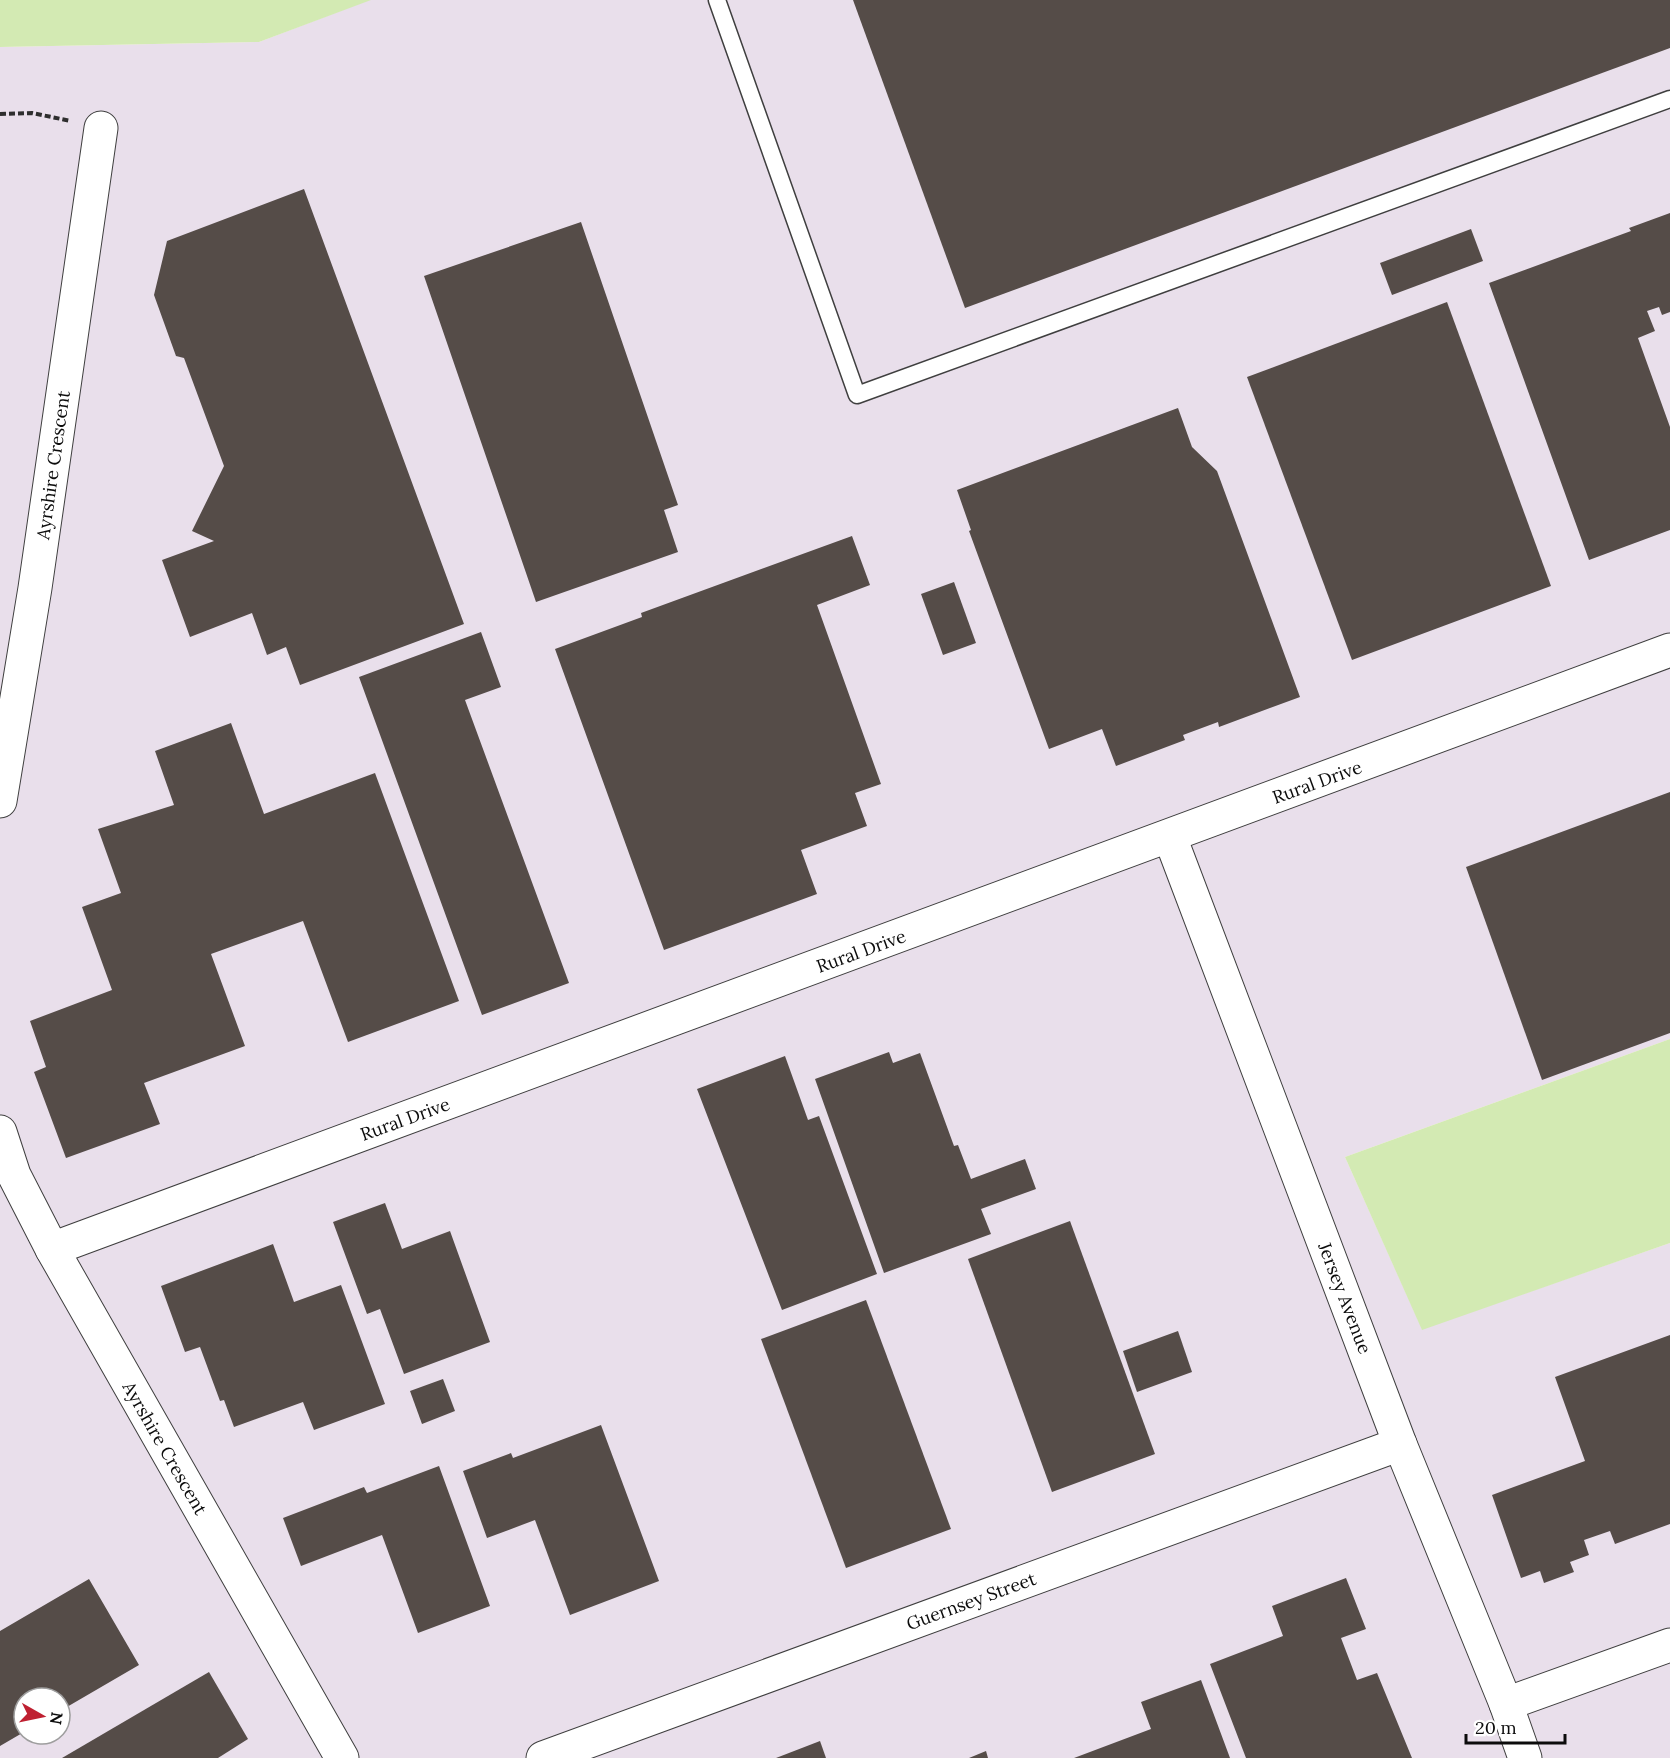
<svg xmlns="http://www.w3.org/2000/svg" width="1670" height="1758" font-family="Lora,serif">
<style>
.industrial{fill:#e9dfeb;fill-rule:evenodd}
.green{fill:#d3eab3}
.building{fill:#554c48}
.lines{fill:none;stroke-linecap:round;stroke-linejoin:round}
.service-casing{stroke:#3f3f3f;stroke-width:19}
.minor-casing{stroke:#3f3f3f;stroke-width:35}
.path{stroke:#2e2e2e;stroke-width:4;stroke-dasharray:6 3;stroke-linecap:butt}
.service{stroke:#fff;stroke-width:16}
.minor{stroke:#fff;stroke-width:33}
.labels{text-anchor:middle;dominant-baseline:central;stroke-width:6;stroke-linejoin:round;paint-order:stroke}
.street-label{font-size:18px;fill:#0c0c0c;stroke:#fff}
</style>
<rect width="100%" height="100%" fill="#fffaea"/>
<path class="industrial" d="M369,0H1670V1039L1345,1157L1422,1329L1670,1243V1758H0V47L259,42ZM24,1698H60V1734H24Z"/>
<g class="green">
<path d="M0,0H371L259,42L0,47Z"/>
<path d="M1670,1039V1243L1422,1330L1345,1157Z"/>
</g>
<g class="building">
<path d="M853,0H1670V48L965,308Z"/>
<path d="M304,189L464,624L300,685L286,647L267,655L252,613L190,637L162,560L214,541L192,531L224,466L184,358L176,356L154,295L167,241Z"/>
<path d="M1670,213V312L1662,315L1659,307L1647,311L1655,331L1638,338L1670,427V530L1589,560L1489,283L1631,231L1629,228Z"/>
<path d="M581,222L678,505L664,510L678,552L536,602L424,276Z"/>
<path d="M1471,229L1483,261L1392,295L1380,263Z"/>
<path d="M1447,302L1551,586L1352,660L1247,377Z"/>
<path d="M1178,408L1192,447L1217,471L1300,697L1219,727L1218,722L1183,735L1185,740L1116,766L1102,729L1049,749L969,531L971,530L957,490Z"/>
<path d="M852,536L870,585L817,605L881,784L855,793L867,826L801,850L817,894L664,950L555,649L642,617L641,613Z"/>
<path d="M954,582L976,643L943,655L921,594Z"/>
<path d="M481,632L501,687L465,700L569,983L482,1015L359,677Z"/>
<path d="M231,723L264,814L375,773L459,1001L348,1042L303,921L211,954L245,1046L144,1083L160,1124L66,1158L34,1072L46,1067L30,1021L112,990L82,907L121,893L98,829L174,805L155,751Z"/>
<path d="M1670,792V1033L1542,1080L1466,867Z"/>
<path d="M889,1052L893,1063L920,1053L954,1146L958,1145L971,1179L1025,1159L1036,1189L981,1209L991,1234L884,1273L815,1079Z"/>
<path d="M785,1056L808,1120L819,1116L877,1274L782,1310L697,1089Z"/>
<path d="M385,1203L402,1249L450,1231L490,1342L404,1374L380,1309L367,1314L333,1222Z"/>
<path d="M1070,1221L1155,1454L1052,1492L968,1259Z"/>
<path d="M273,1244L294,1302L341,1285L385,1404L314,1430L303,1402L234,1427L224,1400L220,1401L200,1347L185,1352L161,1286Z"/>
<path d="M866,1300L951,1529L846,1568L761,1339Z"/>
<path d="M1178,1331L1192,1372L1137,1392L1123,1351Z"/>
<path d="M1670,1335V1524L1615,1544L1610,1531L1584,1540L1589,1555L1570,1562L1574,1572L1544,1583L1540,1571L1521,1578L1492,1495L1585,1461L1555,1377Z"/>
<path d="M443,1379L455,1411L422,1424L410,1391Z"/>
<path d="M601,1425L659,1581L570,1615L535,1520L487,1538L463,1471L511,1453L513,1458Z"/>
<path d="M439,1466L490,1606L418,1633L382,1535L301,1566L283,1518L364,1487L367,1493Z"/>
<path d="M1346,1578L1366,1629L1341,1638L1357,1680L1377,1673L1412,1758H1246L1210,1664L1283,1636L1272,1606Z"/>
<path d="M89,1579L139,1665L60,1711V1698H24V1732L0,1746V1631Z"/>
<path d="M209,1672L248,1739L218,1758H62Z"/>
<path d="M1201,1680L1230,1758H1074L1151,1729L1141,1702Z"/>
<path d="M820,1741L826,1758H776Z"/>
<path d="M986,1751L988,1758H969Z"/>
</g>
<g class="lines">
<g class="service-casing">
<path id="service" d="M717,0L857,395L1670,99"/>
</g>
<g class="minor-casing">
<g id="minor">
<path d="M0,801L35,588L101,128"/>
<path d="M1170,837L1400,1444L1506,1704L1525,1758"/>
<path d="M0,1132L14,1175L52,1249L342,1758"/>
<path d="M52,1249L1670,650"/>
<path d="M1506,1704L1670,1645"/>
<path d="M543,1758L1400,1444"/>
</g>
</g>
<path class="path" d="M0,114L32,113L71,121"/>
<use href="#service" class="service"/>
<use href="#minor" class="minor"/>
</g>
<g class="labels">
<g class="street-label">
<text transform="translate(53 465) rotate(-82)">Ayrshire Crescent</text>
<text transform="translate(1317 782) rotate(-20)">Rural Drive</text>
<text transform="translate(861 951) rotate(-20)">Rural Drive</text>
<text transform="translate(405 1119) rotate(-20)">Rural Drive</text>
<text transform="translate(1345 1298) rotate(69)">Jersey Avenue</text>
<text transform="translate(165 1448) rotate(60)">Ayrshire Crescent</text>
<text transform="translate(971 1601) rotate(-20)">Guernsey Street</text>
</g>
</g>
<g transform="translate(42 1716) rotate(99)"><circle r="28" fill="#ffffff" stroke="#9e9e9e" stroke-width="1.5"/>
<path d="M0-4.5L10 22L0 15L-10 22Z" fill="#bf2031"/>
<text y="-9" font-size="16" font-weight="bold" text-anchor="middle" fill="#0c0c0c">N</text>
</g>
<path d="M1466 1734v9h99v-9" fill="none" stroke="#0c0c0c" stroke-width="3"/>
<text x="1475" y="1734" font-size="18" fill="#0c0c0c" stroke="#ffffff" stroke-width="4.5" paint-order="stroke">20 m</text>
</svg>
